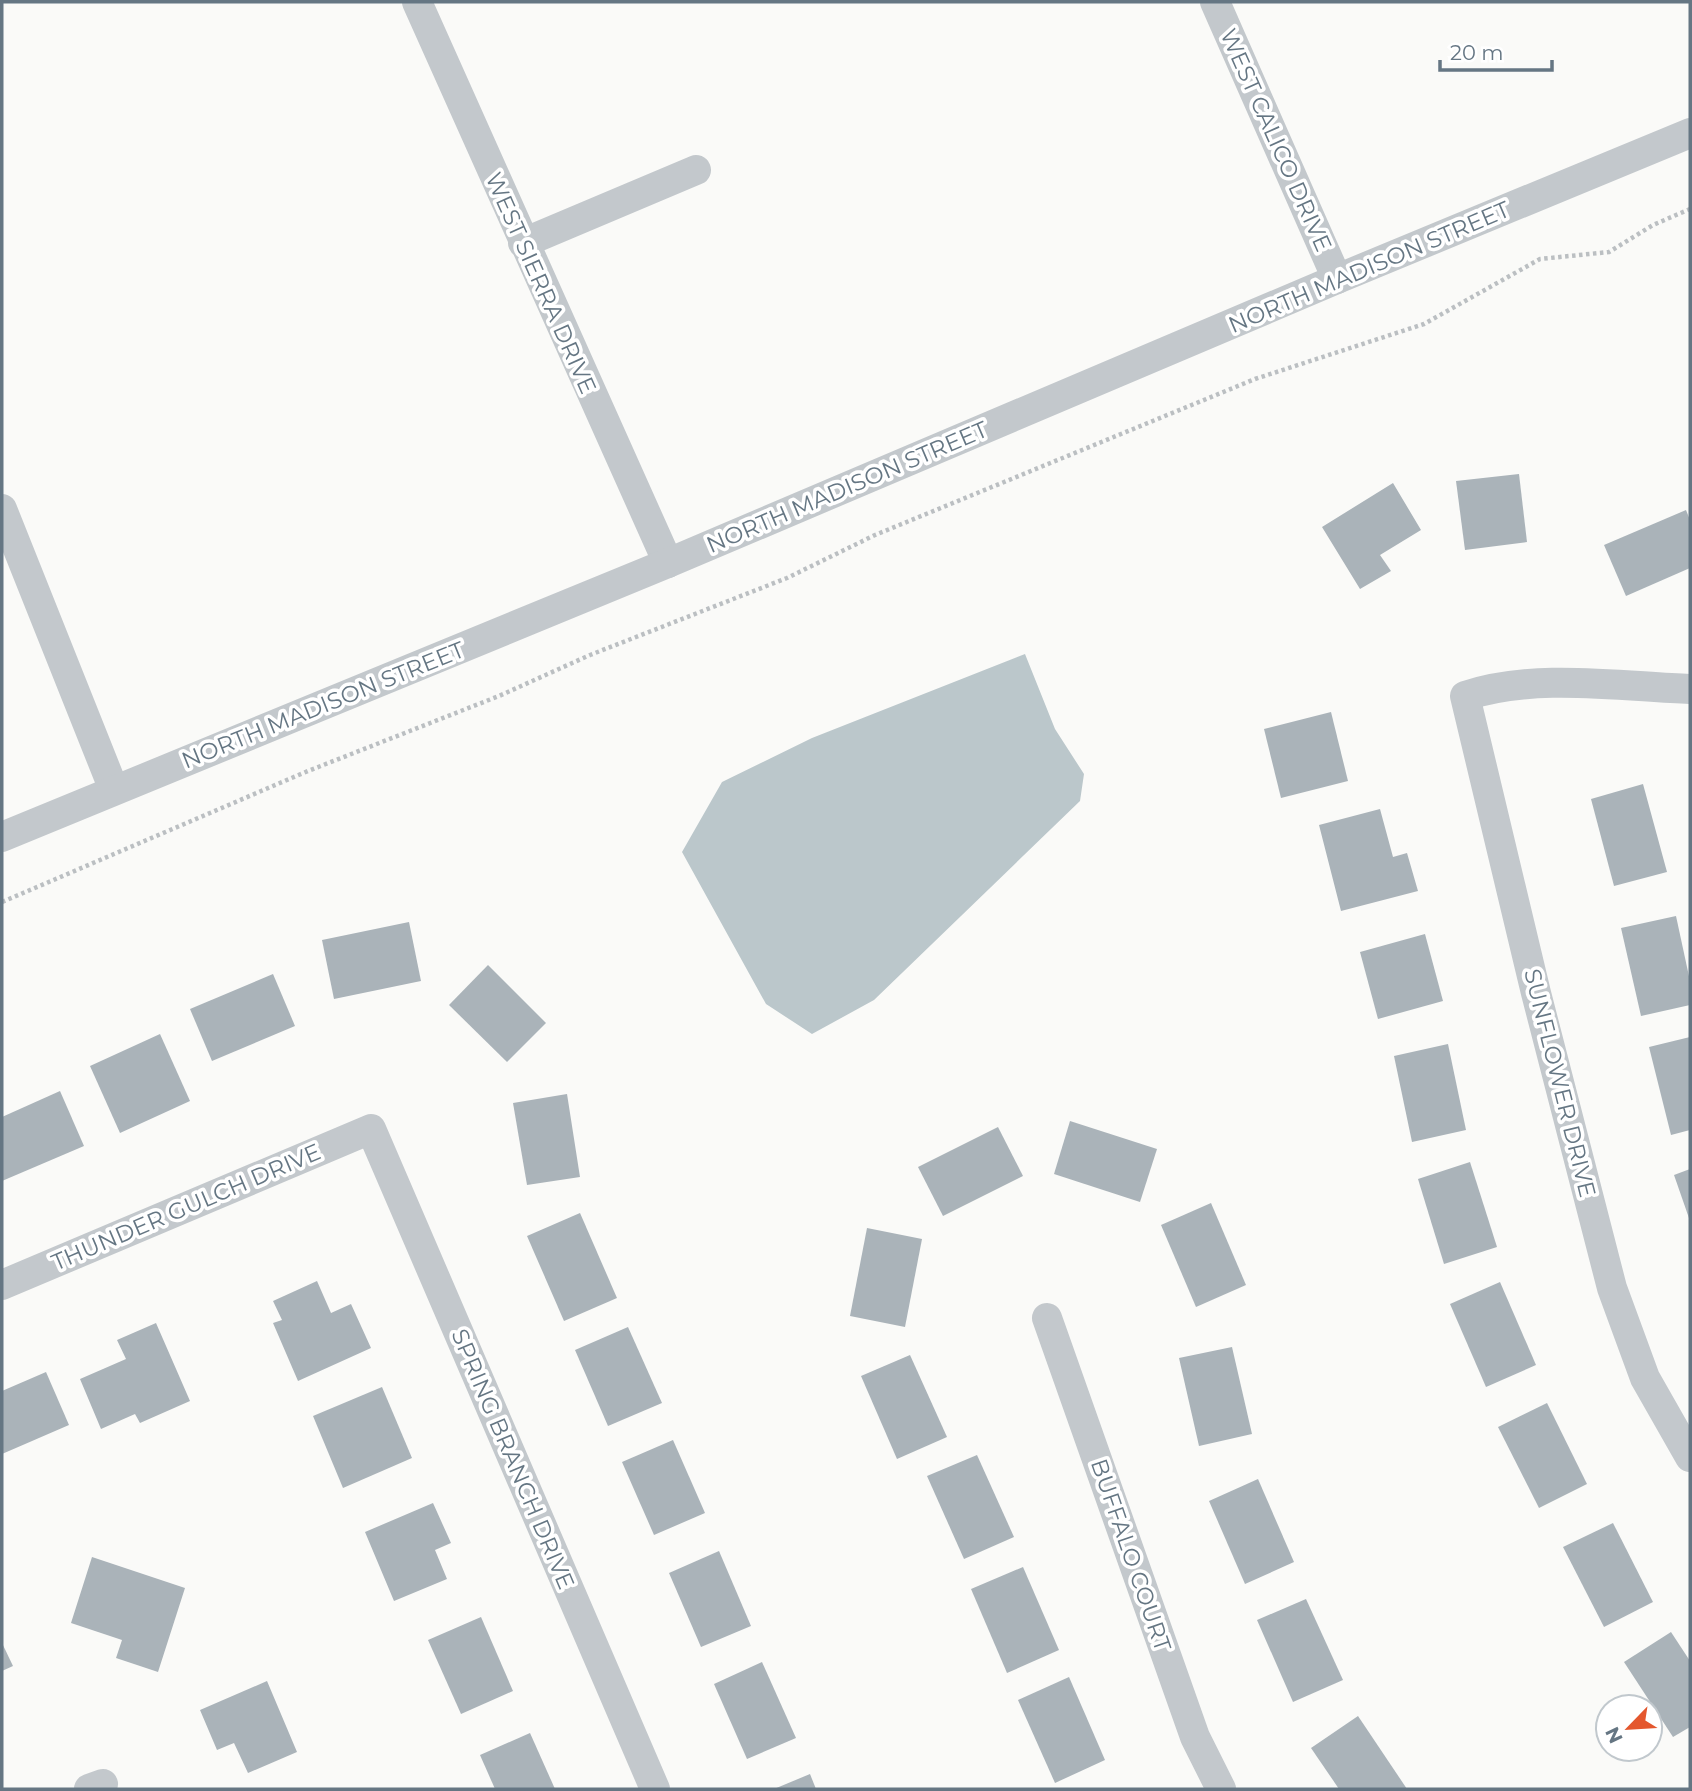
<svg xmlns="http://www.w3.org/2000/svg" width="1692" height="1791" font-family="Montserrat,sans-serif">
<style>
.water{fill:#bbc7cb}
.building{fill:#aab3b9}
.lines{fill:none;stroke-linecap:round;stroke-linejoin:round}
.path{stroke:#bbbfc2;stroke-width:4.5;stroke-dasharray:3.5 3.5;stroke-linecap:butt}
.minor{stroke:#c3c8cc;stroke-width:30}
.labels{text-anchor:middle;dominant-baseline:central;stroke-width:7;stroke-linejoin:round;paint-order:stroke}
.street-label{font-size:23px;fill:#657683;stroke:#fff}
</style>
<rect width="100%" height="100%" fill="#fafaf8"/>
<path class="water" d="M1025,654L1055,729L1084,774L1080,801L874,1000L812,1034L766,1004L682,852L722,782L812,738Z"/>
<g class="building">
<path d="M1519,474L1527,542L1465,550L1456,481Z"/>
<path d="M1393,483L1421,530L1380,555L1391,571L1360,589L1322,527Z"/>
<path d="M1686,510L1690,520V568L1626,596L1604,545Z"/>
<path d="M1331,712L1348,781L1281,798L1264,729Z"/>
<path d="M1643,784L1667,872L1614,886L1591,799Z"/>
<path d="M1380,809L1393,857L1407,853L1418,891L1341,911L1319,825Z"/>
<path d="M1676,916L1690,981V1005L1641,1016L1621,928Z"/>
<path d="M409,922L421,981L334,999L322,940Z"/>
<path d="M1425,934L1443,1001L1378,1019L1360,952Z"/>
<path d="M488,965L546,1023L507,1062L449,1005Z"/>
<path d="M273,974L295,1026L212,1061L190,1009Z"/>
<path d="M160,1034L190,1101L120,1133L90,1066Z"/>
<path d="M1690,1037V1130L1671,1135L1649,1047Z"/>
<path d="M1448,1044L1466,1130L1412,1142L1394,1056Z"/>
<path d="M60,1091L84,1146L2,1181V1117Z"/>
<path d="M567,1094L580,1177L527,1185L513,1103Z"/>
<path d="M1070,1121L1157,1149L1140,1202L1054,1174Z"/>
<path d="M998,1127L1023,1176L943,1216L918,1167Z"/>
<path d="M1470,1162L1497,1247L1444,1264L1418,1179Z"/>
<path d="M1690,1169V1221L1674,1175Z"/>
<path d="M1211,1203L1246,1285L1196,1307L1161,1225Z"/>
<path d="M580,1213L617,1298L564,1321L527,1236Z"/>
<path d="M867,1228L922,1239L905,1327L850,1316Z"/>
<path d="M317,1281L331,1313L351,1304L371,1348L298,1381L273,1323L282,1320L273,1301Z"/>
<path d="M1500,1282L1536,1365L1486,1387L1450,1304Z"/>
<path d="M156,1323L190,1401L140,1423L135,1414L101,1429L80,1379L126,1359L117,1340Z"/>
<path d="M628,1327L662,1403L608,1426L575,1350Z"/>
<path d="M1232,1347L1252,1434L1199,1446L1179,1358Z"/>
<path d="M910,1355L947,1437L897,1459L861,1376Z"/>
<path d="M46,1372L69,1425L2,1454V1391Z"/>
<path d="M382,1387L412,1458L343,1488L313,1416Z"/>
<path d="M1547,1403L1587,1484L1539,1508L1498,1427Z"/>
<path d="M673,1440L705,1513L654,1535L622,1462Z"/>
<path d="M977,1455L1014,1537L964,1559L927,1476Z"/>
<path d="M1258,1479L1294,1562L1245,1584L1209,1501Z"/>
<path d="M433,1503L451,1543L435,1550L447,1579L394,1601L365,1532Z"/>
<path d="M1613,1523L1653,1602L1604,1627L1563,1547Z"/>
<path d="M719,1551L751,1626L701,1647L669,1573Z"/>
<path d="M92,1557L185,1588L158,1672L116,1658L122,1640L71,1623Z"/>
<path d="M1023,1567L1059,1650L1007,1673L971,1589Z"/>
<path d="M1306,1599L1343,1680L1293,1702L1257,1620Z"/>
<path d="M481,1617L513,1691L461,1714L428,1640Z"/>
<path d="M1671,1632L1690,1661V1727L1673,1737L1624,1662Z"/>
<path d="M2,1643L13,1666L2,1671Z"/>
<path d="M762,1662L796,1738L747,1759L714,1684Z"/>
<path d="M1069,1677L1105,1760L1055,1783L1018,1700Z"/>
<path d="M267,1681L297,1752L248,1773L234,1743L217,1750L200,1710Z"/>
<path d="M1358,1716L1407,1789H1339L1311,1748Z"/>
<path d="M530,1733L555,1789H495L480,1755Z"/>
<path d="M810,1774L816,1789H774Z"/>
</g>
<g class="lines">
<path class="path" d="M2,902L308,771L499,696L590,655L787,578L875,535L1255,379L1424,324L1540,259L1609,252L1653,225L1690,209"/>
<g class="minor">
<path d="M417,2L668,563"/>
<path d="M1215,2L1337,279"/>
<path d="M523,243L696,170"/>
<path d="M2,509L114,790"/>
<path d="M1690,689C1618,686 1534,673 1465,696L1536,993L1612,1288L1645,1378L1690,1457"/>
<path d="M2,837L668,563L1337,279L1690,133"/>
<path d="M2,1285L371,1129L655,1789"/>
<path d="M1047,1318L1195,1737L1221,1789"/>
<path d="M89,1789L103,1784"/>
</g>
</g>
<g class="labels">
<g class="street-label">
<text transform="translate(1276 140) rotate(66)">WEST CALICO DRIVE</text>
<text transform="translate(1369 267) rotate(-23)">NORTH MADISON STREET</text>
<text transform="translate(541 283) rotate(66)">WEST SIERRA DRIVE</text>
<text transform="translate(847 487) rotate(-23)">NORTH MADISON STREET</text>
<text transform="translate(323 705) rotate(-22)">NORTH MADISON STREET</text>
<text transform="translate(1560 1083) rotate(76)">SUNFLOWER DRIVE</text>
<text transform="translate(186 1207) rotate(-23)">THUNDER GULCH DRIVE</text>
<text transform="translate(513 1459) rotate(67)">SPRING BRANCH DRIVE</text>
<text transform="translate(1131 1555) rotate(71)">BUFFALO COURT</text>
</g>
</g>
<rect width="1692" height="1791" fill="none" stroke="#657683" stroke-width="7"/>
<g transform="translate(1629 1728) rotate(245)"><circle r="33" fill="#ffffff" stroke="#c1c8cd" stroke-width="2"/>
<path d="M0-5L12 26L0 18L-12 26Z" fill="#e4572e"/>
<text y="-10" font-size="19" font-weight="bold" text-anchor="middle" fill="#657683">N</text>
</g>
<path d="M1440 60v10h112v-10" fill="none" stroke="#657683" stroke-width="3.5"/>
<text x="1450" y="60" font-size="21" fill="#657683" stroke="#ffffff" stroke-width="5" paint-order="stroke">20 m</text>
</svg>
